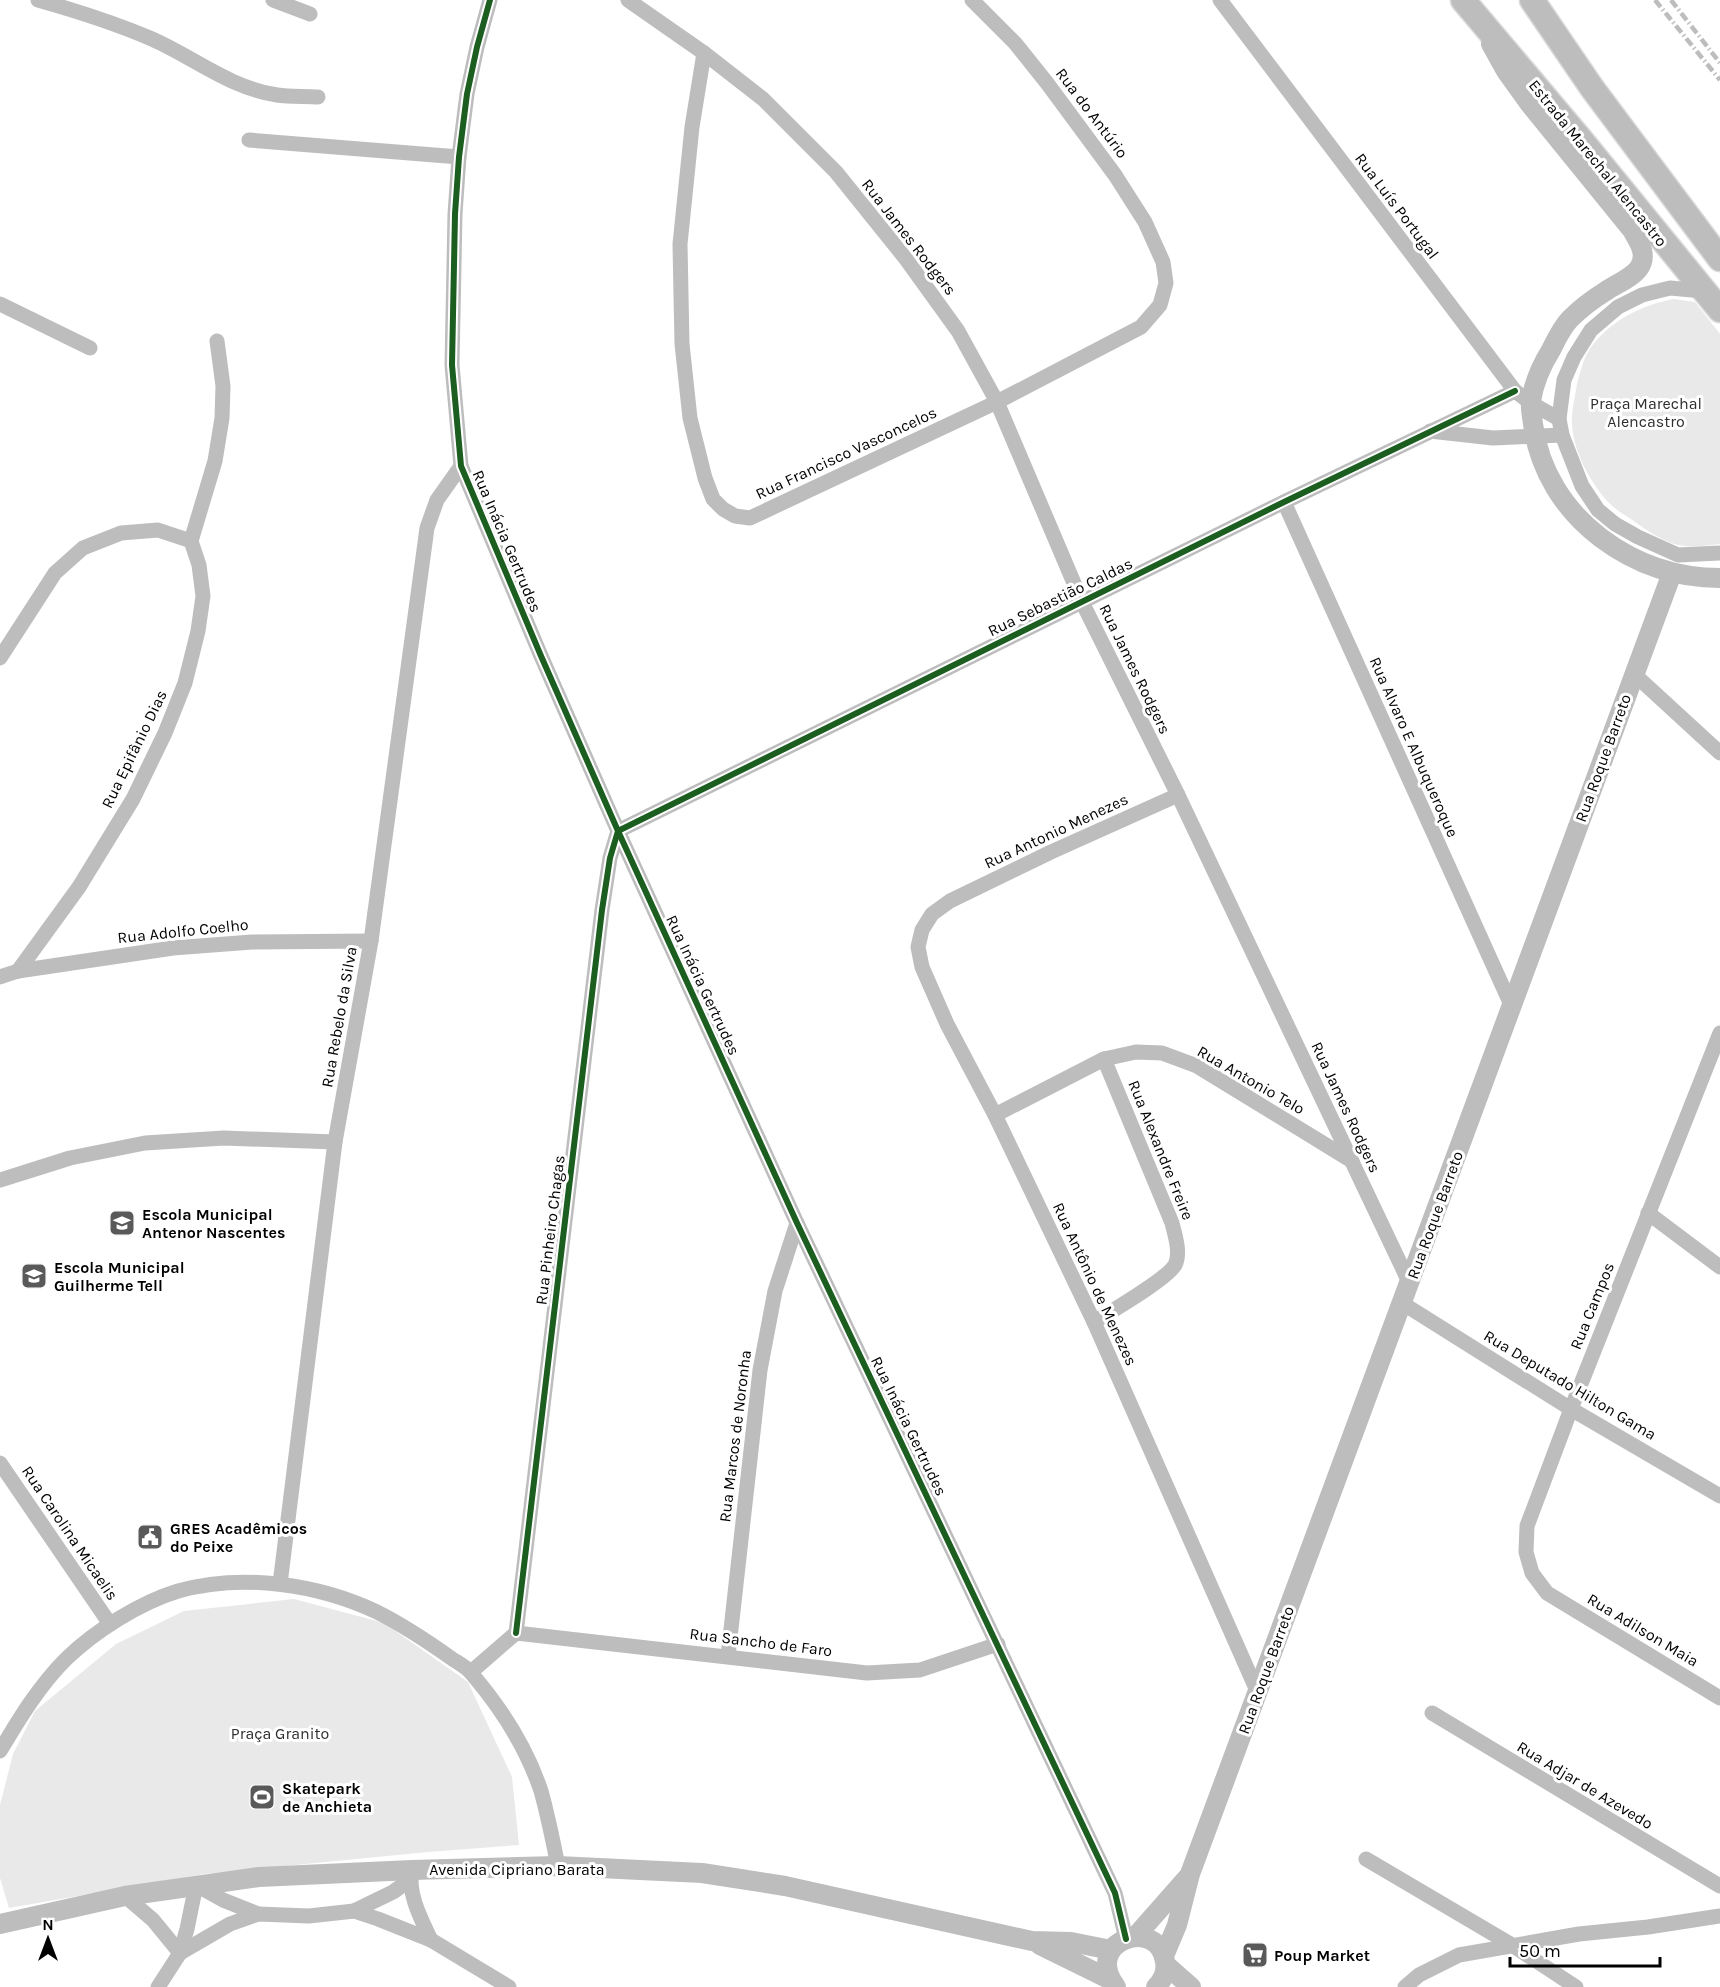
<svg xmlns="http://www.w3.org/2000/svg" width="1720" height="1987" font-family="Karla,sans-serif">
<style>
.green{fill:#e9e9e9}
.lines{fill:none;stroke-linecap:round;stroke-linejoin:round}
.primary-casing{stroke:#dbdbdb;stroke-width:27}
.minor{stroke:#bdbdbd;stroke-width:15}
.tertiary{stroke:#bdbdbd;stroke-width:20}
.primary{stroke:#bdbdbd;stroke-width:24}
.rail{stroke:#bdbdbd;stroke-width:4.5;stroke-dasharray:9 3 1.5 3;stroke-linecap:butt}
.cycleway-casing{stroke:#fff;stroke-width:10}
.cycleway{stroke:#1b5e20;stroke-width:6}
.labels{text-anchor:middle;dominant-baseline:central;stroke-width:6;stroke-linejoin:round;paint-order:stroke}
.street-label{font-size:16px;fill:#000;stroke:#fff}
.park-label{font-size:16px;fill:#2e2e2e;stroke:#fff}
.poi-label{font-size:16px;font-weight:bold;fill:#000;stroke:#fff;text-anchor:start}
</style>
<rect width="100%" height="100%" fill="#fff"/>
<g class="green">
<path d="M1673,299L1695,302L1720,334V544C1705,546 1689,548 1674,544C1659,539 1643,528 1631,519C1623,514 1615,509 1609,503C1590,482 1574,453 1572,425C1571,412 1575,397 1577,384C1580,373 1583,360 1589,350C1609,321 1640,306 1673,299Z"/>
<path d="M294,1599L384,1623L468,1682L512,1777L519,1845L428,1852L204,1874L9,1908L0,1878V1805L13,1754L35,1711L116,1644L184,1611Z"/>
</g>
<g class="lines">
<g class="primary-casing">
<g id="primary">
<path d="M1463,0L1582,141L1720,310"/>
<path d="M1532,0L1592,88L1720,259"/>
</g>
</g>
<g class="minor">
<path d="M38,0C77,11 115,23 152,39C193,57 230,88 277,95C290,97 305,96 318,97"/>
<path d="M273,0L310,14"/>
<path d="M490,0L477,47L467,94L459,157L455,214L452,365L461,466L541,656L618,831L797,1223L1115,1893L1126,1939"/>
<path d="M628,0L704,53L763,99L836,172L906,259L958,331L997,402L1082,602L1178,795L1410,1284"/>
<path d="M1220,0L1515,391L1531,403L1559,419"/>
<path d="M704,53L692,127L680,244L682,344L690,418L705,478L713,499L723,509L735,516L750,518L997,402L1141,327L1160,305L1166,283L1163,262L1145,222L1115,175L1047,83L1015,43L972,0"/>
<path d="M249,140L459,157"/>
<path d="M1703,291L1670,288L1642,295L1618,307L1591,330L1574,357L1564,380L1559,419L1562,435L1582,486L1598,510L1615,524L1638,537L1678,555L1720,553"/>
<path d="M0,304L90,348"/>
<path d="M1430,431L1493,438L1562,435"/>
<path d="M1284,502L1512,1007"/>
<path d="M0,658L55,573L83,548L121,533L158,530L191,541"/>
<path d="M1634,674L1720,753"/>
<path d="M1178,795L1051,852L950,901L932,914L922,930L918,947L922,967L947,1024L995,1115L1094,1322L1258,1693"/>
<path d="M18,971L79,887L133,799L165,733L185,683L198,631L203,596L199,565L191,541L215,461L222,418L223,386L217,341"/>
<path d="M0,977L18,971L173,948L252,942L371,941"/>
<path d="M1720,1033L1571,1409L1527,1526L1526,1552L1532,1573L1547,1593L1720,1698"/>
<path d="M995,1115L1104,1059L1136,1052L1162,1053L1197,1066L1352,1161"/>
<path d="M0,1180L70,1158L145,1143L224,1138L335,1142"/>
<path d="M1648,1213L1720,1267"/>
<path d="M1402,1303L1571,1409L1720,1496"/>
<path d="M1094,1322C1110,1312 1167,1279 1175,1265C1181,1253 1175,1235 1172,1223L1104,1059"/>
<path d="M0,1463L110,1624"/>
<path d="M280,1584L335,1142L371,941L427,528L437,500L461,466"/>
<path d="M516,1633L602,910L610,858L618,831L1284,502L1515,391"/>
<path d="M516,1633L867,1673L920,1670L998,1644"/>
<path d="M728,1656L760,1370L775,1291L797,1223"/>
<path d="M471,1672L516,1633"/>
<path d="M1432,1713L1720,1886"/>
<path d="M0,1751C19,1719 39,1686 66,1659C95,1631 139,1603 178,1591C242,1573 318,1584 377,1612C403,1625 427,1641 451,1658C458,1663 467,1667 472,1674C501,1708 527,1749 541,1791C548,1816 553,1841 558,1866"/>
<path d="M1366,1859L1512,1945L1576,1987"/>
<path d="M412,1870C407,1893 421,1919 431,1940"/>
<path d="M125,1896L153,1920L180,1953"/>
<path d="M354,1911L393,1892L410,1880"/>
<path d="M180,1953L230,1924L258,1914L309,1916L354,1911L378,1919L431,1940L509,1987"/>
<path d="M158,1987L180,1953L187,1929L196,1885L223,1900L258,1914"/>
<path d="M1405,1987L1419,1975L1459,1955L1579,1934L1648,1927L1720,1916"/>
</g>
<g class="tertiary">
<path d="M1491,44L1506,71L1529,103L1632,230C1639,242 1648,255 1639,268C1632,278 1616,284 1606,291C1593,299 1581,308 1570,319C1562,327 1556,340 1551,350C1541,366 1534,382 1531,401C1530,408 1532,416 1533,424C1539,470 1564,510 1601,538C1637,565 1675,578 1720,578"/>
<path d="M0,1924L125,1896L259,1877L412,1870L558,1866L702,1873L785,1886L1032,1941L1071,1942L1111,1950"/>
<path d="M1135,1937L1187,1878"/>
<path d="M1040,1945L1109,1979"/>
<path d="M1164,1956L1177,1925L1190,1874L1672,573"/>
<path d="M1166,1965L1191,1987"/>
<path d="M1116,1987C1081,1941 1159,1915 1165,1962C1167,1972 1163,1980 1156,1987"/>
</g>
<use href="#primary" class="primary"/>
<g class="rail">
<path d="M1655,0L1720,80"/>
<path d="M1671,0L1720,63"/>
</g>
<g class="cycleway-casing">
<g id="cycleway">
<path d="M490,0L477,47L467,94L459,157L455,214L452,365L461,466L541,656L618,831L797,1223L1115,1893L1126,1939"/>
<path d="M516,1633L602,910L610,858L618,831L1284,502L1515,391"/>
</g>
</g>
<use href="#cycleway" class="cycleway"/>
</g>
<defs>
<g id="school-square" transform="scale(1.35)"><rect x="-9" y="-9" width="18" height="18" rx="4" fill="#595959" stroke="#fff"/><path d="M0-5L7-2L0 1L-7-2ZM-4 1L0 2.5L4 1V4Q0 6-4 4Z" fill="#fff"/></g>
<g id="civic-square" transform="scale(1.35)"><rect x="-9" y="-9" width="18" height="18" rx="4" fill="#595959" stroke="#fff"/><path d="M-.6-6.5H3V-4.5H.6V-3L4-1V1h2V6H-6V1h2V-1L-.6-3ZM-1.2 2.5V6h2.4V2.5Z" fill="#fff"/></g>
<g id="stadium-square" transform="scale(1.35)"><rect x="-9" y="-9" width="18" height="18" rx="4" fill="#595959" stroke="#fff"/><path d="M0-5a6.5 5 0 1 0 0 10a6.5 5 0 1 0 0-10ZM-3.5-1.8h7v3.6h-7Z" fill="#fff"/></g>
<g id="supermarket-square" transform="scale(1.35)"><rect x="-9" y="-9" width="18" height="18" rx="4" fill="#595959" stroke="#fff"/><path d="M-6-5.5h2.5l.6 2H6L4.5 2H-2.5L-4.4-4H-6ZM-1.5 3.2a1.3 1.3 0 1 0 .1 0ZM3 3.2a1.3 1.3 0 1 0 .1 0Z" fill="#fff"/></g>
</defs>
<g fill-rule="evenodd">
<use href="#school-square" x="122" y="1223"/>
<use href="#school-square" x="34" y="1276"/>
<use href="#civic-square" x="150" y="1537"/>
<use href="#stadium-square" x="262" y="1797"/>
<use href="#supermarket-square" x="1255" y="1955"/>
</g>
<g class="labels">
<g class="street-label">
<text transform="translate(1092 113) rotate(53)">Rua do Antúrio</text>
<text transform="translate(1598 163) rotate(51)">Estrada Marechal Alencastro</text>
<text transform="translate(1397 206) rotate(53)">Rua Luís Portugal</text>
<text transform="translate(909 237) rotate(52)">Rua James Rodgers</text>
<text transform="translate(846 453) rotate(-25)">Rua Francisco Vasconcelos</text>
<text transform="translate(507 541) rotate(67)">Rua Inácia Gertrudes</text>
<text transform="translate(1060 597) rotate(-26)">Rua Sebastião Caldas</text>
<text transform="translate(1135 669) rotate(64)">Rua James Rodgers</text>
<text transform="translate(1414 747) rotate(66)">Rua Alvaro E Albuqueroque</text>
<text transform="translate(134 749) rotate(-64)">Rua Epifânio Dias</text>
<text transform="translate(1603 758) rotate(-70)">Rua Roque Barreto</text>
<text transform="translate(1056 831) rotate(-25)">Rua Antonio Menezes</text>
<text transform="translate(183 931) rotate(-6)">Rua Adolfo Coelho</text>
<text transform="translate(703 985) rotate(65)">Rua Inácia Gertrudes</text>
<text transform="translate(339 1017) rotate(-80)">Rua Rebelo da Silva</text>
<text transform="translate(1251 1080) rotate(30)">Rua Antonio Telo</text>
<text transform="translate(1346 1107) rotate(65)">Rua James Rodgers</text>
<text transform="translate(1161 1150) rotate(68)">Rua Alexandre Freire</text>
<text transform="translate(1435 1215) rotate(-70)">Rua Roque Barreto</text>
<text transform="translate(550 1230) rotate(-83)">Rua Pinheiro Chagas</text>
<text transform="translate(1095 1284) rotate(65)">Rua Antônio de Menezes</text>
<text transform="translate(1592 1306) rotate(-68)">Rua Campos</text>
<text transform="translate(1570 1385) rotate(31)">Rua Deputado Hilton Gama</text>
<text transform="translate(909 1426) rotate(64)">Rua Inácia Gertrudes</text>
<text transform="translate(735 1436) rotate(-83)">Rua Marcos de Noronha</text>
<text transform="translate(70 1533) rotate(56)">Rua Carolina Micaelis</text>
<text transform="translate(1643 1630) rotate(31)">Rua Adilson Maia</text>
<text transform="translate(761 1642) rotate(7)">Rua Sancho de Faro</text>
<text transform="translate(1266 1670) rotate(-70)">Rua Roque Barreto</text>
<text transform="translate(1585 1785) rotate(31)">Rua Adjar de Azevedo</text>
<text x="517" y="1869">Avenida Cipriano Barata</text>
</g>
<g class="park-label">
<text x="1646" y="403">Praça Marechal<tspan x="1646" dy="18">Alencastro</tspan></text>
<text x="280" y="1733">Praça Granito</text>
</g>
<g class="poi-label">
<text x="142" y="1214">Escola Municipal<tspan x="142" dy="18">Antenor Nascentes</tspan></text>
<text x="54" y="1267">Escola Municipal<tspan x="54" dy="18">Guilherme Tell</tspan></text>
<text x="170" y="1528">GRES Acadêmicos<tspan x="170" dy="18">do Peixe</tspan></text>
<text x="282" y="1788">Skatepark<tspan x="282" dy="18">de Anchieta</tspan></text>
<text x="1274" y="1955">Poup Market</text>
</g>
</g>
<g transform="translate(48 1939)" stroke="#ffffff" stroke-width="4.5" paint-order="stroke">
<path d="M0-4.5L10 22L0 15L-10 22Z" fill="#000000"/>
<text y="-9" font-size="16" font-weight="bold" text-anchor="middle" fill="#000000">N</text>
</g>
<path d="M1510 1957v9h150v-9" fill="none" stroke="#000000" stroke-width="3"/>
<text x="1519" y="1957" font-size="18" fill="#000000" stroke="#ffffff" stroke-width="4.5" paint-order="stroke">50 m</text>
</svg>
